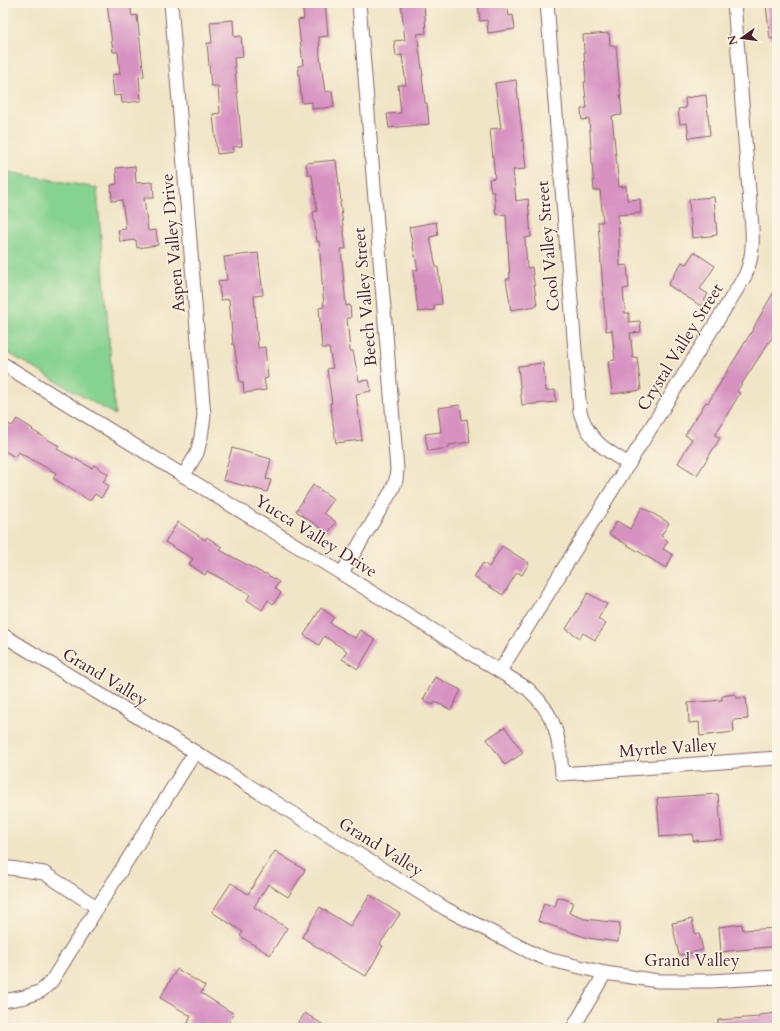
<svg xmlns="http://www.w3.org/2000/svg" width="780" height="1031" font-family="Cardo,serif">
<style>
.green{fill:#86d290;stroke:#68785e}
.building{fill:#d792c2}
.lines{fill:none;stroke-linecap:round;stroke-linejoin:round}
.street-casing{stroke:#846462;stroke-width:15}
.street{stroke:#fff;stroke-width:13}
.labels{text-anchor:middle;dominant-baseline:central;stroke-width:3;stroke-linejoin:round;paint-order:stroke}
.street-label{font-size:17px;fill:#4a1f2b;stroke:#fcf5e5}
</style>
<rect width="100%" height="100%" fill="#fcf5e5"/>
<filter id="ink" filterUnits="userSpaceOnUse"><feTurbulence type="fractalNoise" baseFrequency=".025" numOctaves="2"/><feDisplacementMap in="SourceGraphic" scale="8" xChannelSelector="R" yChannelSelector="G"/><feConvolveMatrix kernelMatrix="1 2 1 2 8 2 1 2 1" color-interpolation-filters="sRGB"/></filter>
<filter id="wash" filterUnits="userSpaceOnUse"><feTurbulence type="fractalNoise" baseFrequency=".012" numOctaves="4" result="noise"/><feDisplacementMap in="SourceGraphic" scale="16" xChannelSelector="R" yChannelSelector="G"/><feGaussianBlur stdDeviation="0.9" result="paint"/><feColorMatrix in="noise" values="0 0 0 0 0 0 0 0 0 0 0 0 0 0 0 0 0 1.4 0 .05"/><feComposite in="paint" operator="in"/></filter>
<g filter="url(#wash)">
<rect width="100%" height="100%" fill="#f1e5c7"/>
<path class="green" d="M3,171L97,188L115,415L3,350Z"/>
<g id="blocks">
<g class="building">
<path d="M107,3H130L132,16L137,15L144,76L139,77L141,101L122,103L121,95L114,96L112,75L120,74L118,52H113Z"/>
<path d="M302,3H325L328,36L319,37L320,57L325,92L332,91L334,107L312,109V102L302,103L298,66L303,65L298,20L304,19Z"/>
<path d="M401,3H424L426,33L417,34L423,76H422L425,103H427L429,124L389,128L387,114L401,113L398,85H406L402,55L396,56L394,41L405,40Z"/>
<path d="M478,3H507L509,16L513,15L515,29L488,33L487,20L480,21Z"/>
<path d="M777,3V38L770,39L766,5Z"/>
<path d="M233,20L234,37L241,36L243,57L234,58L242,146L233,147L234,152L217,154L213,114L220,113L218,86H211L207,43H212L210,22Z"/>
<path d="M609,33L610,46H616L622,115L612,116L619,187L626,186L627,200L640,199L641,213L618,215L620,266L627,265L629,288L623,289L625,313H629V322L640,321L641,332L630,333L633,358L637,357L641,390L612,394L608,361L615,360L612,330L606,331L598,222H603L600,190L594,191L589,119L582,120L581,109L587,108L584,82H586L583,35Z"/>
<path d="M516,80L526,169L513,170L516,201L528,199L531,237L525,238L527,268L532,267L537,306L511,310L506,279H510L506,214L496,215L494,192H491L489,179L495,178L490,129L501,128L495,83Z"/>
<path d="M706,95L710,135L689,138L687,123L680,124L678,109L686,108L685,98Z"/>
<path d="M336,160L341,202H340L346,249H341L346,306L350,305L351,318H347L350,351H353L359,381L369,380L371,391L356,394L362,440L336,443L330,403H332L327,369L333,368L329,348H322L319,308L324,307L319,241L317,242L313,212L317,211L312,175H308L306,163Z"/>
<path d="M135,166L136,183L153,182L154,198H144L148,231L156,230L158,245L137,248L136,240L120,242L118,230L126,229L122,200L112,201L111,185L117,184L116,168Z"/>
<path d="M714,197L717,235L692,238L689,199Z"/>
<path d="M436,222L438,235L430,237L436,267H438L442,304L434,305V310L418,312L413,270H418L409,227Z"/>
<path d="M694,252L715,266L700,289L708,294L701,306L668,285L682,262L686,264Z"/>
<path d="M258,253L263,295L254,296L258,348L265,347L268,378L264,379L266,390L244,393L243,382H240L234,345H233L229,299L221,300L218,281L227,280L224,257Z"/>
<path d="M777,286V338L773,336L737,391L740,393L715,435L720,438L697,475L678,463L692,439L685,435L706,402L708,403L755,326V325Z"/>
<path d="M543,363L546,391L555,390L556,402L522,405L518,366Z"/>
<path d="M460,405L462,420L467,419L470,442L449,445V448L428,451L425,434L441,432L438,408Z"/>
<path d="M17,419L33,429L32,430L59,446L57,449L92,468L94,465L108,474L103,482L109,486L101,498L95,494L90,501L53,478L56,473L18,452L15,457L3,450V421L12,426Z"/>
<path d="M232,448L271,459L266,479L271,480L267,492L223,480Z"/>
<path d="M313,485L334,499L324,513L336,522L328,533L296,511Z"/>
<path d="M642,507L669,523L661,536L668,541L663,549L673,555L666,568L609,534L617,521L630,529Z"/>
<path d="M178,522L205,540L207,537L222,547L220,550L264,574L265,573L279,582L275,588L281,593L273,604L268,600L262,610L247,600L250,594L207,571L205,575L189,564L193,559L165,542Z"/>
<path d="M502,546L529,563L522,575L517,572L503,595L474,577L483,563L489,567Z"/>
<path d="M588,593L607,604L598,619L606,624L595,640L583,633L580,638L566,629Z"/>
<path d="M321,608L334,617L330,623L349,635L355,638L360,630L375,640L358,669L342,659L347,651L330,640L324,636L319,645L304,635Z"/>
<path d="M435,677L461,690L451,710L435,702L433,705L423,700Z"/>
<path d="M735,694L736,698H746L748,719L733,720L734,732L700,736L699,722L689,723L688,703L722,700V696Z"/>
<path d="M505,727L523,753L505,765L487,739Z"/>
<path d="M718,794L722,839L693,841V834L660,837L657,798Z"/>
<path d="M275,851L305,870L288,897L268,884L254,907L287,928L270,955L240,936L243,932L212,912L231,883L248,894Z"/>
<path d="M370,895L400,914L380,944L383,946L366,976L338,961L302,937L320,907L350,926Z"/>
<path d="M558,897L573,902L569,913L585,919L620,923L618,942L588,938L538,921L544,903L555,907Z"/>
<path d="M692,919L695,934L699,933L703,950L679,955L672,923Z"/>
<path d="M742,924L743,930L777,928V946L721,952L719,927Z"/>
<path d="M177,969L205,986L201,993L234,1014L225,1028H196L188,1023L191,1016L160,998Z"/>
<path d="M305,1013L328,1028H295Z"/>
<path d="M777,1013V1028H718V1020L759,1017V1015Z"/>
</g>
</g>
</g>
<g filter="url(#ink)">
<use href="#blocks" fill-opacity="0" stroke="#846462" stroke-width="1"/>
<g class="lines">
<g class="street-casing">
<g id="street">
<path d="M171,3L204,416L201,437L197,453L184,475"/>
<path d="M547,3L580,412C589,441 604,449 629,464"/>
<path d="M3,364L528,689C557,716 559,737 562,774L777,758"/>
<path d="M342,573L392,490L396,480L397,469L359,3"/>
<path d="M3,635L195,752L446,909L534,954L547,959L605,973L658,981H711L777,977"/>
<path d="M500,671L745,276C752,259 753,247 752,228L734,3"/>
<path d="M10,868L44,873L98,908"/>
<path d="M3,1001L25,997L41,991L51,982L195,752"/>
<path d="M573,1028L605,973"/>
</g>
</g>
<use href="#street" class="street"/>
</g>
</g>
<g class="labels">
<g class="street-label">
<text transform="translate(173 243) rotate(-95)">Aspen Valley Drive</text>
<text transform="translate(548 246) rotate(-95)">Cool Valley Street</text>
<text transform="translate(365 297) rotate(-95)">Beech Valley Street</text>
<text transform="translate(680 347) rotate(-58)">Crystal Valley Street</text>
<text transform="translate(316 536) rotate(32)">Yucca Valley Drive</text>
<text transform="translate(105 677) rotate(31)">Grand Valley</text>
<text transform="translate(668 748) rotate(-4)">Myrtle Valley</text>
<text transform="translate(381 847) rotate(32)">Grand Valley</text>
<text x="692" y="960">Grand Valley</text>
</g>
</g>
<rect width="780" height="1031" fill="none" stroke="#fcf5e5" stroke-width="16"/>
<g transform="translate(742 38) rotate(256)" stroke="#fcf5e5" stroke-width="3" paint-order="stroke">
<path d="M0-3L7 15L0 10L-7 15Z" fill="#4a1f2b"/>
<text y="-6" font-size="11" font-weight="bold" text-anchor="middle" fill="#4a1f2b">N</text>
</g>
</svg>
